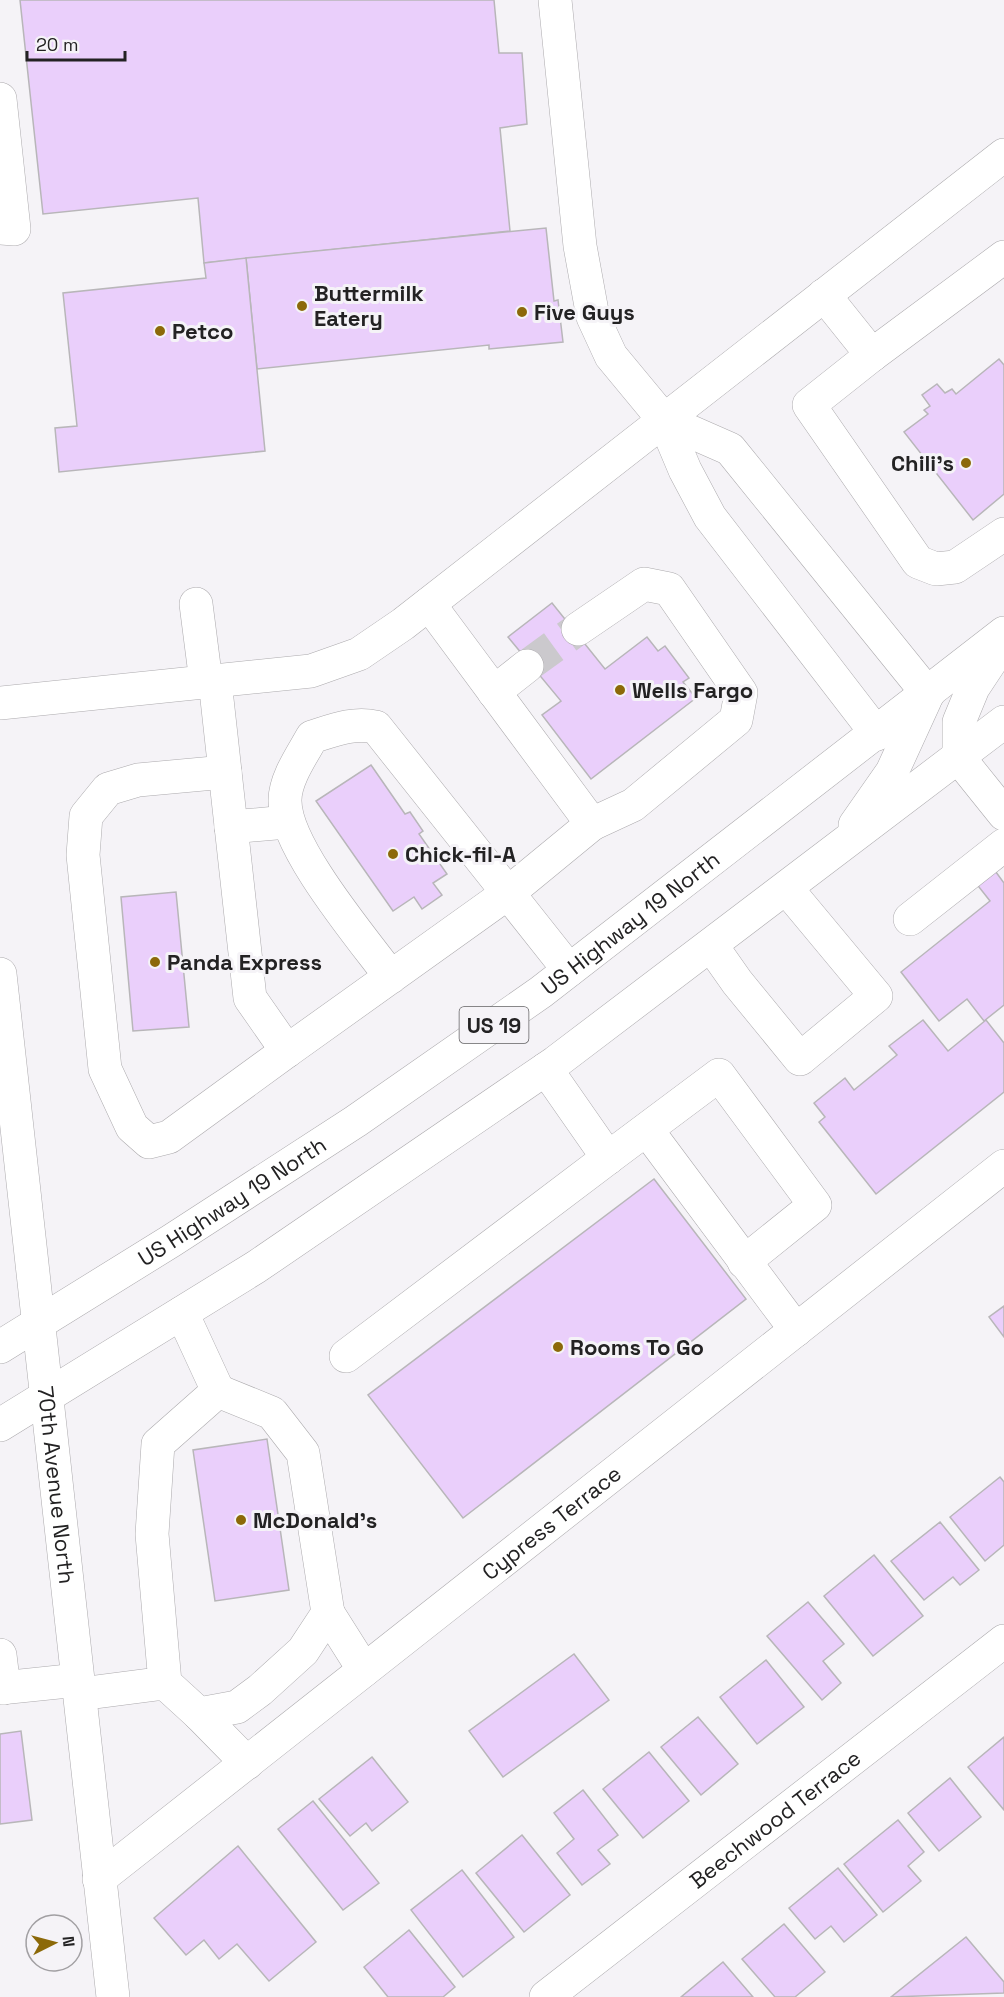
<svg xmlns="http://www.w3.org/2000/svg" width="1004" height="1997" font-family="'Space Grotesk',sans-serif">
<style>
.building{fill:#eacffb;stroke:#b8b6b9;stroke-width:1.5}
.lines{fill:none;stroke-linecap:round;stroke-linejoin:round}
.minor-tunnel{stroke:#cbc9cd;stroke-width:33;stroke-dasharray:33 16;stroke-linecap:butt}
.minor-casing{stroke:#acaaad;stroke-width:34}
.highway-casing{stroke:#acaaad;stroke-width:34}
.minor{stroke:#fff;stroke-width:33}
.highway{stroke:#fff;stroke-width:33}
.poi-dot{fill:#8c6909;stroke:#f5f3f7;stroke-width:2}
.labels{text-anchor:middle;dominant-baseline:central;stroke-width:6;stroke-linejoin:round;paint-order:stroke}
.shield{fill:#f5f3f7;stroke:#626163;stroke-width:1.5}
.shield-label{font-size:21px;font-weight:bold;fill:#232223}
.poi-label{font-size:22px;font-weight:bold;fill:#232223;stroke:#f5f3f7;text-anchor:start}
.street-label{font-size:22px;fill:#232223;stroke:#f5f3f7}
</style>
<rect width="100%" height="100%" fill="#f5f3f7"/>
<g class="building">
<path d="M20,0H494L499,53H522L527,124L500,128L510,231L204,263L198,198L43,214Z"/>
<path d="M546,228L554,301L558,300L563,342L489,349V345L257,369L246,258Z"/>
<path d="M246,258L265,451L59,472L55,428L77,426L63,293L206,278L204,263Z"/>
<path d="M999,359L1004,365V494L973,520L904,432L928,414L924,410L930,406L922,395L937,384L945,393L952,389L956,394Z"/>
<path d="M552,603L605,669L647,637L658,651L665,646L689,678L683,682L696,698L591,779L542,715L561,701L508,637Z"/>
<path d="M371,765L405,814L410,812L423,831L419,834L447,874L433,883L442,895L422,909L414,897L393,911L316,801Z"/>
<path d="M993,868L1004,883V1005L984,1021L967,999L939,1021L901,972L990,901L975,882Z"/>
<path d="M176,892L189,1027L133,1031L121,897Z"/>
<path d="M923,1020L948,1051L986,1020L1004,1043V1092L876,1194L819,1122L825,1117L814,1103L845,1078L854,1090L897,1055L889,1046Z"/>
<path d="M654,1179L746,1299L463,1518L368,1395Z"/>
<path d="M1004,1306V1337L989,1317Z"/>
<path d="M267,1439L289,1590L215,1601L193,1450Z"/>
<path d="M1000,1477L1004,1482V1545L985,1561L950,1517Z"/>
<path d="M940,1522L979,1570L960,1585L953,1577L924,1600L891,1561Z"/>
<path d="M874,1555L923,1616L873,1656L824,1596Z"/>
<path d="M808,1602L844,1644L823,1661L841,1683L822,1700L767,1636Z"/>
<path d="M574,1654L609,1700L503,1777L469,1731Z"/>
<path d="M766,1660L804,1707L757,1744L720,1697Z"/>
<path d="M698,1717L738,1764L701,1795L661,1747Z"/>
<path d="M21,1731L32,1820L0,1824V1734Z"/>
<path d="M1004,1737V1810L968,1767Z"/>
<path d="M649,1752L689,1801L643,1838L603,1789Z"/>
<path d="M372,1757L408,1802L372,1831L366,1823L350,1836L319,1799Z"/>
<path d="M950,1778L981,1817L939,1851L908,1813Z"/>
<path d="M583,1790L618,1835L598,1850L610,1864L582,1885L557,1853L574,1839L554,1813Z"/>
<path d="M313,1801L379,1883L343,1910L278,1829Z"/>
<path d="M898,1820L924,1852L908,1866L921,1881L883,1912L844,1864Z"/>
<path d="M522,1835L570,1895L524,1932L476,1873Z"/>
<path d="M238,1846L316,1942L269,1981L237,1944L219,1959L204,1940L186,1955L154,1918Z"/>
<path d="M838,1868L877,1915L844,1942L831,1926L815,1939L789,1908Z"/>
<path d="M462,1870L514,1937L463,1977L411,1910Z"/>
<path d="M784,1924L825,1972L795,1997H775L742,1959Z"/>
<path d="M409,1930L455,1987L443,1997H388L364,1967Z"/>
<path d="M966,1937L1004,1982V1993L891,1997Z"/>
<path d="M723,1962L753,1997H681Z"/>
</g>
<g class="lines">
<path class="minor-tunnel" d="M527,666L578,629"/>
<g class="minor-casing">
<g id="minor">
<path d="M555,0L580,246L593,317L611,356L664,420L685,470L710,517L877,734"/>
<path d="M0,99L14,229L0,228"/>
<path d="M824,295L872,355L809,405L918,562L936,569L955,567L1004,534"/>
<path d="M872,355L1004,257"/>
<path d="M664,420L730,449L928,694"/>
<path d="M196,604L206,682"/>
<path d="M429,604L592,824L508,893L569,970"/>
<path d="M578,629L644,584L669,589L741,693L736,720L633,805L592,824"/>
<path d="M215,681L250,998L287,1051L508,893L376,727C353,722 334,730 312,737C302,755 285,779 285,800C284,846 362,938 391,977"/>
<path d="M494,692L527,666"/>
<path d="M0,703L311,671L359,654L403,624L1004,155"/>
<path d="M959,758L1004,814"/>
<path d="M225,772L138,780L108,789L86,816L83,855L105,1069L132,1127L149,1142L169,1137L287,1051"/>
<path d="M231,827L287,822"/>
<path d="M910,919L1004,845"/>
<path d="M711,945L737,982L800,1059L876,996L787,889"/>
<path id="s1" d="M0,974L113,1997"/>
<path d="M546,1069L608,1158L719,1075L815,1205L744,1262"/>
<path d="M647,1130L796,1330"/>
<path d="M182,1313L218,1391"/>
<path d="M346,1356L608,1158"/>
<path d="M328,1613L364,1670"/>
<path d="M0,1655L4,1688"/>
<path d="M0,1688L78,1680"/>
<path d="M80,1694L165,1683L199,1714L237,1707L260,1690L303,1651L328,1613L303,1453L272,1413L218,1391L158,1444L152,1534L165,1683"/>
<path d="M199,1714L247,1763"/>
<path id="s2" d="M99,1879L1004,1166"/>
<path id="s3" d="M546,1997L1004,1641"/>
</g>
</g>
<g class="highway-casing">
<g id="highway">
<path d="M959,758V722L973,688L998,650"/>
<path d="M855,825L892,772L925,700"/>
<path id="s4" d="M0,1347L171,1241L356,1121L541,992L1004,633"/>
<path d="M0,1425L256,1267L556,1062L1004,722"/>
</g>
</g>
<use href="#minor" class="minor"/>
<use href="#highway" class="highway"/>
</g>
<g class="poi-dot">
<circle cx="302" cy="306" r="6"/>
<circle cx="522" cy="312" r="6"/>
<circle cx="160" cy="331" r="6"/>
<circle cx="966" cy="463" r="6"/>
<circle cx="620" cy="690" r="6"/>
<circle cx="393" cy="854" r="6"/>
<circle cx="155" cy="962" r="6"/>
<circle cx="558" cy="1347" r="6"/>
<circle cx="241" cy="1520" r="6"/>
</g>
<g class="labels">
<rect class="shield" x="459.5" y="1007" width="69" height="36" rx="4.5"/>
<g class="shield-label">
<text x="494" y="1025">US 19</text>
</g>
<g class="poi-label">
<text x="314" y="293">Buttermilk<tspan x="314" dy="25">Eatery</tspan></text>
<text x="534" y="312">Five Guys</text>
<text x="172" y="331">Petco</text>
<text x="954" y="463" text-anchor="end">Chili's</text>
<text x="632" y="690">Wells Fargo</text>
<text x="405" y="854">Chick-fil-A</text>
<text x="167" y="962">Panda Express</text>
<text x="570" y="1347">Rooms To Go</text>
<text x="253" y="1520">McDonald's</text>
</g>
<g class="street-label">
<text stroke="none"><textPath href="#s4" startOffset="760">US Highway 19 North</textPath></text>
<text stroke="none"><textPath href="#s4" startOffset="274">US Highway 19 North</textPath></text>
<text stroke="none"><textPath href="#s1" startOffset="514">70th Avenue North</textPath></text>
<text stroke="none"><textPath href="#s2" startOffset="576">Cypress Terrace</textPath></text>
<text stroke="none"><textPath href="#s3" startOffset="290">Beechwood Terrace</textPath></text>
</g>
</g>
<g transform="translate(54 1943) rotate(84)"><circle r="28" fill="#f5f3f7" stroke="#a19fa2" stroke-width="1.5"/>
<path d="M0-4.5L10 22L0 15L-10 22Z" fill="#8c6909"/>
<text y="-9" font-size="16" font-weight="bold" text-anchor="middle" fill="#232223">N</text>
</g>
<path d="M27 51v9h98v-9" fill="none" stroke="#232223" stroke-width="3"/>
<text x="36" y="51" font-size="18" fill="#232223" stroke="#f5f3f7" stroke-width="4.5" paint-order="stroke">20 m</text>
</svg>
